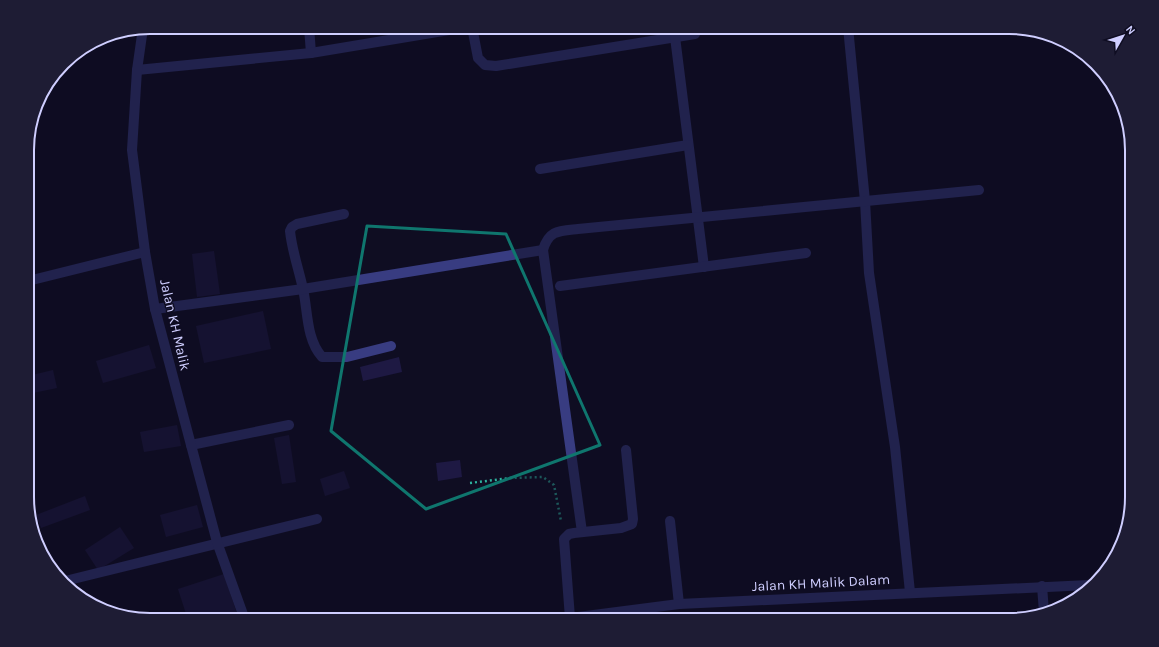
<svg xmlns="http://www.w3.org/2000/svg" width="1159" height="647" font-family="Karla,sans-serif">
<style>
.building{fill:#1e1943}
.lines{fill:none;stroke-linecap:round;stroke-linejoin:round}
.path{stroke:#2eb39f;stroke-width:2.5;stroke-dasharray:2 3;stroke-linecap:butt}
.minor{stroke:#383c81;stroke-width:10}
.tertiary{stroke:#383c81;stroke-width:10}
.marked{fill:none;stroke:#0f766e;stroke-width:3;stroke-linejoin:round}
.labels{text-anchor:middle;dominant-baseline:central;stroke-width:3;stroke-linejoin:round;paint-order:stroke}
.street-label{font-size:14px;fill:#cfceff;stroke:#0f0d22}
.rim{fill:none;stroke:#cfceff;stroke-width:2}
</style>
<rect width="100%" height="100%" fill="#0f0d22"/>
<g class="building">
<path d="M214,251L220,294L197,297L192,254Z"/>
<path d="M263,311L271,349L204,363L196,326Z"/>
<path d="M149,345L156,368L103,383L96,361Z"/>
<path d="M399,357L402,372L363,381L360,367Z"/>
<path d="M53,370L57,388L28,394V376Z"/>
<path d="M177,425L181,446L144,452L140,432Z"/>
<path d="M289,435L296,482L282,484L274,438Z"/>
<path d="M460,460L462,477L438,481L436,463Z"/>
<path d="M344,471L350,488L325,496L320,479Z"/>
<path d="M85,496L90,510L41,528L36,515Z"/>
<path d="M197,505L203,527L166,537L160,515Z"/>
<path d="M120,527L134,548L98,570L85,550Z"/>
<path d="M224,574L239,620H188L178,589Z"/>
</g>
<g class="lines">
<path class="path" d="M470,483L510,478L543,477L554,485L561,521"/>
<g class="minor">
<path d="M309,27L311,53"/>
<path d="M472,27L478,58L485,65L496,66L695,34"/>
<path d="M848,27L865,201L869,273L895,447L910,592"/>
<path d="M675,37L704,267"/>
<path d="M137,70L311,53L467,27"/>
<path d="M540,169L688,145"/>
<path d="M344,214L297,224L292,227L290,231C292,251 299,270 303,289C308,311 306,339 322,357H347L391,346"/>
<path d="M28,281L145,252"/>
<path d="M560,286L806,253"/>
<path d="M155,309L303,289L543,250"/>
<path d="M191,445L289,425"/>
<path d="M670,521L679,604"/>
<path d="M582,532L543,250C549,230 559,231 578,229L979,190"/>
<path d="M65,581L317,519"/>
<path d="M1042,586L1044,612"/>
<path d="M644,609L645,620"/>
<path d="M570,618L564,539L569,534L574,533L621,528L632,524L633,519L626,450"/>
<path d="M555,620L679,604L1089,585"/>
</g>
<path class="tertiary" d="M143,28L137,70L132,150L145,252L155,309L191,445L217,542L245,620"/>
</g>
<path d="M0 0H1159V647H0ZM367,226L506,234L600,445L426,509L331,431Z" fill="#0f0d22" fill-opacity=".55" fill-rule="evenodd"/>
<path class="marked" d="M367,226L506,234L600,445L426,509L331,431Z"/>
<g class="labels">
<g class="street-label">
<text transform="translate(175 325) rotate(77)">Jalan KH Malik</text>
<text transform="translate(821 583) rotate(-3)">Jalan KH Malik Dalam</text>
</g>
</g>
<path d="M0 0H1159V647H0ZM150 34H1009A116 116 0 0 1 1125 150V497A116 116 0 0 1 1009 613H150A116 116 0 0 1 34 497V150A116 116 0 0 1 150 34Z" fill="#1e1c34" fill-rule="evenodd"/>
<path class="rim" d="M150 34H1009A116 116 0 0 1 1125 150V497A116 116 0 0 1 1009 613H150A116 116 0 0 1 34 497V150A116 116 0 0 1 150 34Z"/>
<g transform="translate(1123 36) rotate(51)" stroke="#0f0d22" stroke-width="3" paint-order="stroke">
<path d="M0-3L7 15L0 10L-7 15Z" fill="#cfceff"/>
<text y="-6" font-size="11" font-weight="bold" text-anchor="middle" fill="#cfceff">N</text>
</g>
</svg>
